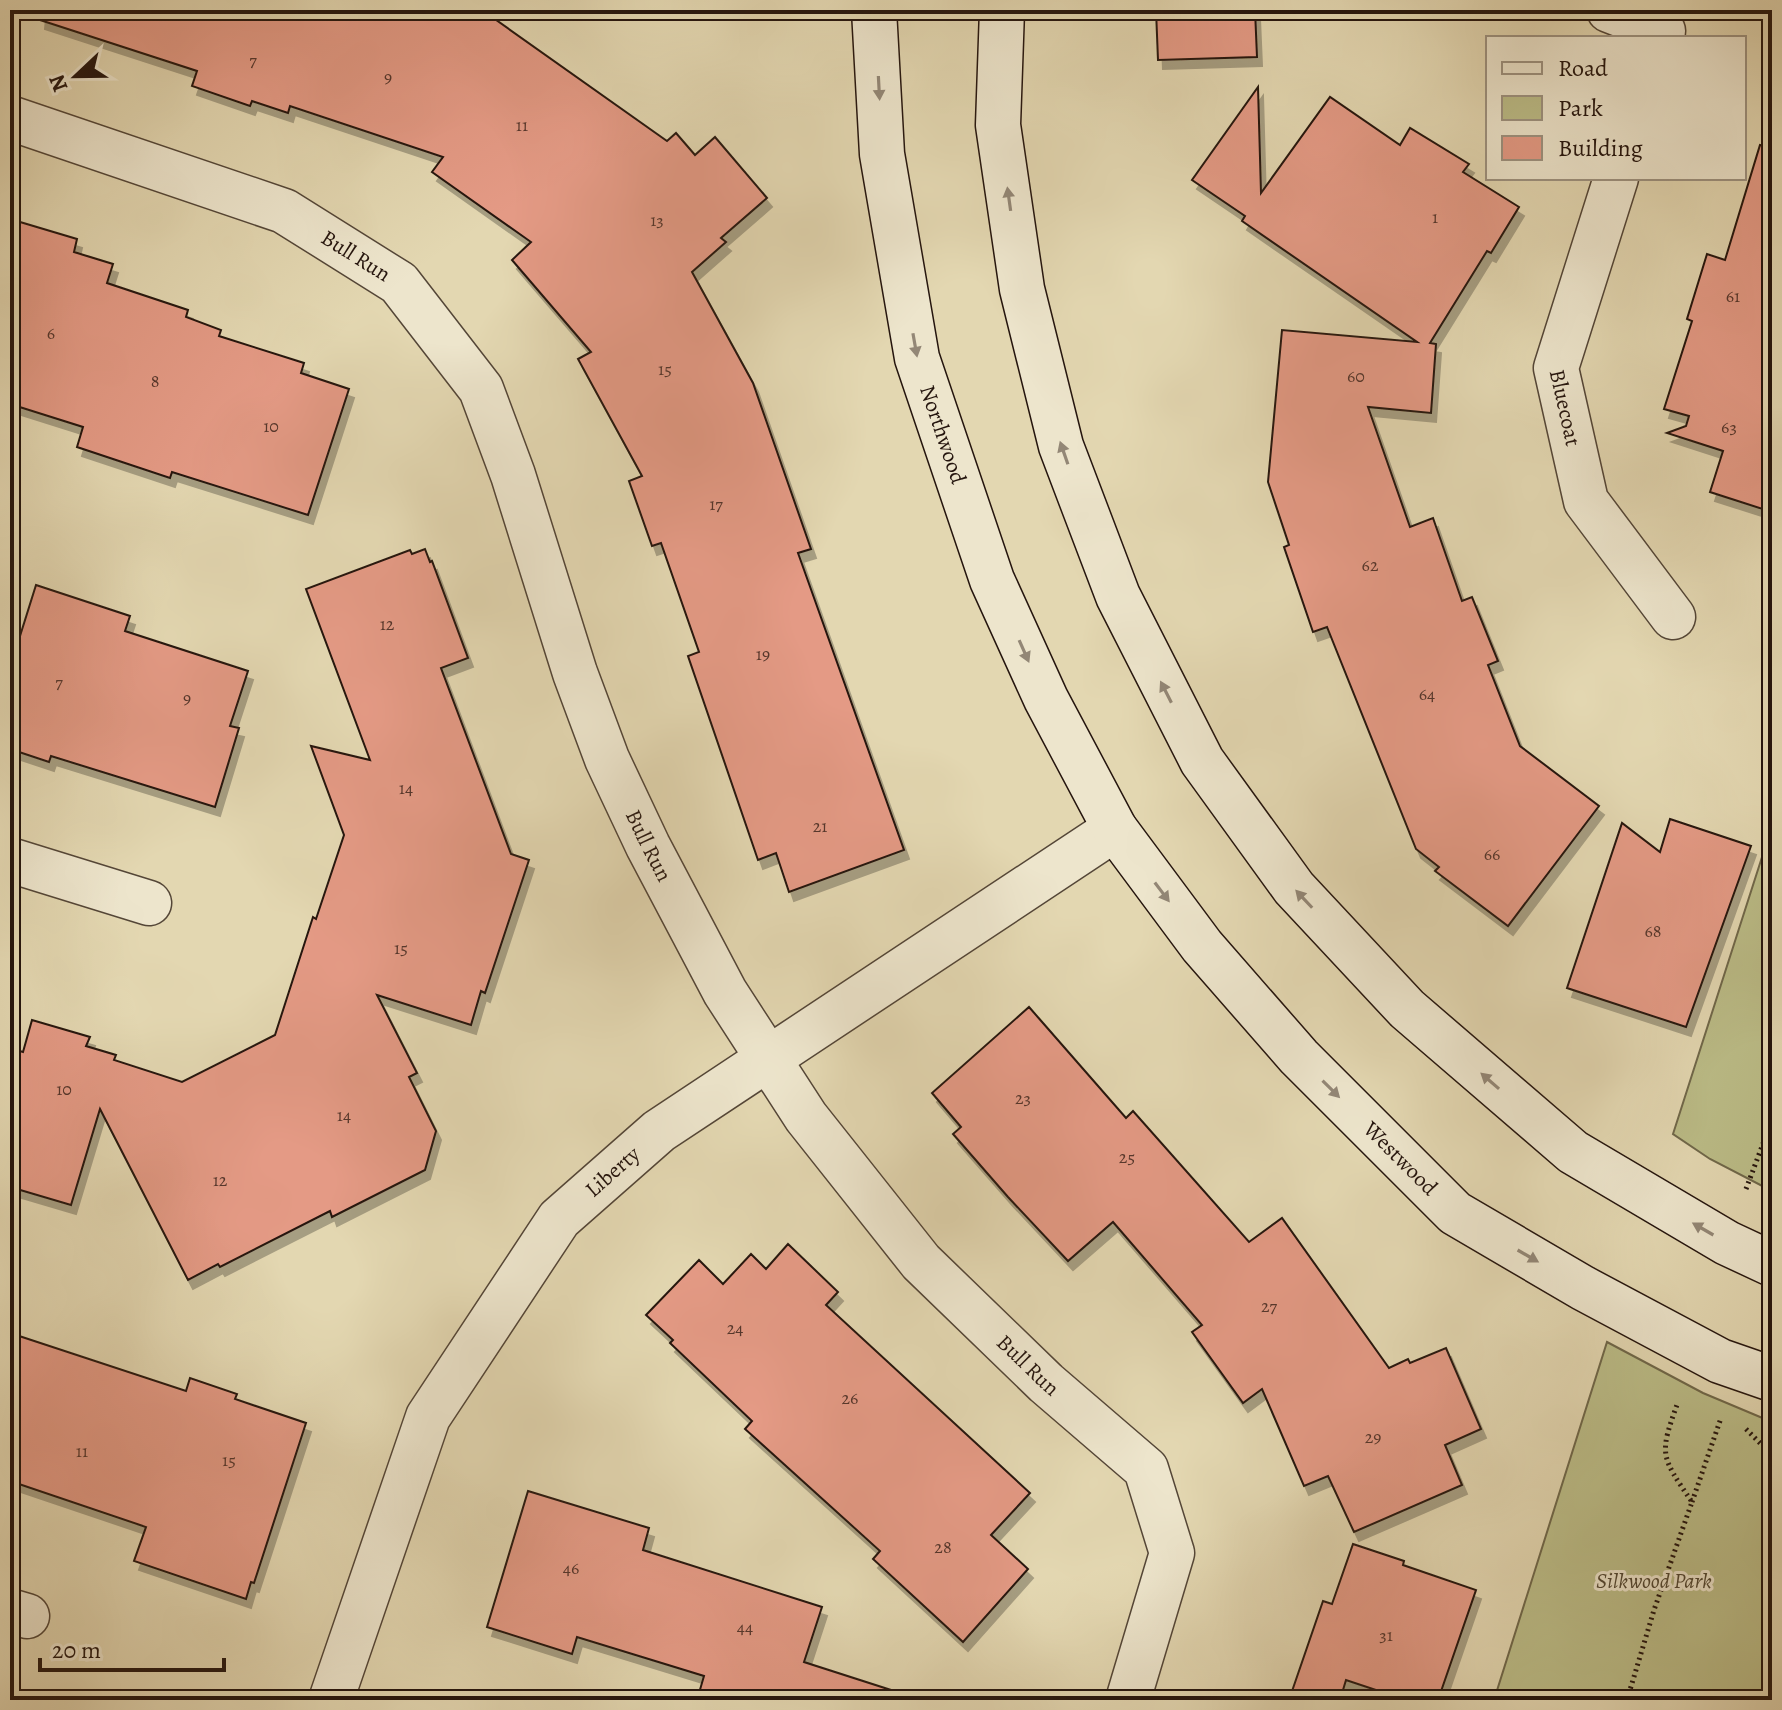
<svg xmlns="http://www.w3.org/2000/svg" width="1782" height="1710" font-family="Alegreya,serif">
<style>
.green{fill:#bbbc87;stroke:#70684a;stroke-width:2}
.building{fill:#e49a85;stroke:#25150e;stroke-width:2;filter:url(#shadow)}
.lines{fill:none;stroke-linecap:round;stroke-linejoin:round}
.street-casing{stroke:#544637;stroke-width:47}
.secondary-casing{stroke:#25150e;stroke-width:47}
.path{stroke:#25150e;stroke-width:5;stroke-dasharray:2 4;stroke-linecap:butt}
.street{stroke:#ede5cc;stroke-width:44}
.secondary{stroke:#ede5cc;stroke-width:44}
.oneway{fill:#938776}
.labels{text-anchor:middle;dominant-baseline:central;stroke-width:6;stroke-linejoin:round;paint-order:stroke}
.number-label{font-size:18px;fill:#55362c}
.street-label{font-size:22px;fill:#25150e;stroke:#ede5cc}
.park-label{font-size:22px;font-style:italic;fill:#524732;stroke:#ede5cc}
</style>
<defs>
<filter id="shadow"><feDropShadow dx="5" dy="9" stdDeviation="0" flood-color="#0004"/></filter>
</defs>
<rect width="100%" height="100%" fill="#e3d7b1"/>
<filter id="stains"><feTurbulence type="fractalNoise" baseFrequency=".0025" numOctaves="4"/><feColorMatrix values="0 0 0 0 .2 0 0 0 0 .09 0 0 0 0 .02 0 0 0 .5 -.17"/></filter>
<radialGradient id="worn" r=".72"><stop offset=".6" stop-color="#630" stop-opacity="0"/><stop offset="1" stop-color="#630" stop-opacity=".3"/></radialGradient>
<g class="green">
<path d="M1772,826V1191L1710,1159L1673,1134Z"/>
<path d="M1607,1342L1703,1393L1772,1422V1700H1494Z"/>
</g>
<g class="building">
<path d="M41,10H482L667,141L676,133L695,155L715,137L767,198L721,238L726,242L692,272L753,383L811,549L798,553L904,850L789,892L776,853L758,860L688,656L699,652L661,543L652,546L629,481L642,476L578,359L591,352L512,260L531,242L432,172L443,157L290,106L288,113L252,101L250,106L192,86L197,71L40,20Z"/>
<path d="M1156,10H1255L1257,57L1158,60Z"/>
<path d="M1258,87L1261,193L1330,97L1400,145L1410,128L1469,164L1463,172L1519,207L1491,253L1487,251L1430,343L1436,344L1431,413L1368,407L1410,527L1433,518L1462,601L1472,597L1498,661L1488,665L1520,746L1599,806L1508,926L1435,871L1439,867L1416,849L1327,627L1313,632L1284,547L1289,545L1268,482L1282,330L1417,342L1242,221L1245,216L1192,180Z"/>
<path d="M1760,145L1772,147V512L1710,492L1723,451L1667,433L1686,426L1689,416L1664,409L1692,321L1687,319L1707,254L1725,260Z"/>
<path d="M10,219L77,239L74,252L113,264L107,283L188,310L186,317L221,330L219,336L304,363L301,373L349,389L308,515L172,472L170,478L77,447L83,427L10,404Z"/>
<path d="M425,549L430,562L432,561L468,658L441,668L511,854L529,860L485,993L481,991L471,1025L377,995L417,1073L409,1077L436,1131L425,1170L332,1217L330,1211L220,1267L218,1264L188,1280L100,1109L71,1205L10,1187V1048L23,1052L32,1020L90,1037L86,1046L116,1055L114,1060L182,1082L275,1035L313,917L316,919L344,835L311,746L370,760L306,589L410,550L412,554Z"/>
<path d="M36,585L130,616L125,631L248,671L230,726L239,728L215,807L51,756L49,762L10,749V668Z"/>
<path d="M1670,819L1751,846L1686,1027L1567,988L1622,823L1660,852Z"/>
<path d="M1029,1007L1126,1118L1133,1111L1249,1242L1282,1218L1389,1368L1408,1359L1410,1363L1446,1348L1481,1429L1445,1445L1462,1485L1354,1532L1328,1476L1304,1486L1262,1389L1243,1403L1192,1332L1202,1325L1113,1222L1068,1261L1008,1197L953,1134L961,1127L932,1093Z"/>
<path d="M788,1244L838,1292L826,1305L1030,1493L991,1535L1028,1569L963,1642L873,1559L880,1551L745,1429L752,1421L670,1343L673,1340L646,1315L699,1260L723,1284L751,1254L766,1269Z"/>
<path d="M10,1333L186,1391L190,1378L237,1394L235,1399L306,1423L254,1583L251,1582L246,1599L134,1561L146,1527L10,1481Z"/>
<path d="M528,1491L649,1528L643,1550L822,1607L804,1662L891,1690L889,1700H697L704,1676L577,1637L572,1654L487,1627Z"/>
<path d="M1353,1544L1404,1561L1403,1565L1476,1590L1438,1700H1406L1346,1680L1340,1700H1289L1323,1601L1332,1604Z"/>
</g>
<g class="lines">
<g class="street-casing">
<g id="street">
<path d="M1609,10L1663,31"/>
<path id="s1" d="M10,118L284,211L399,283L481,389L513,475L575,673L607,759L648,846L725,992L806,1117L921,1262L1046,1383L1146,1469L1172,1553L1128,1700"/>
<path id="s2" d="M1616,178L1556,368L1586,501L1673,617"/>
<path d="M10,860L149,903"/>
<path d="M10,1611L27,1616"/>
<path id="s3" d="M331,1700L428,1417L559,1219L659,1131L1115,829"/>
</g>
</g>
<g class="secondary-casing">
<g id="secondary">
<path id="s4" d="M874,10L882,154L917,358L992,580L1046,699L1115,829L1202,946L1299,1057L1455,1213L1583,1288L1720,1361L1772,1379"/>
<path d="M1002,10L998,125L1022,289L1061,446L1118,596L1202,761L1294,888L1407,1009L1573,1152L1727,1243L1772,1264"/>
</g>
</g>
<g class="path">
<path d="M1746,1189L1764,1141L1772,1132"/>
<path d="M1746,1429L1772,1455"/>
<path d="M1692,1502L1721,1418"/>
<path d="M1627,1700L1654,1610L1692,1502C1660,1455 1659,1455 1678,1402"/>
</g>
<use href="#street" class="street"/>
<use href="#secondary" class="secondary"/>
</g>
<defs><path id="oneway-solid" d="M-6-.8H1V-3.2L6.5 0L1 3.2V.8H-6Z" transform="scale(2)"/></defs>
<g class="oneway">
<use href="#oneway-solid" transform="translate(879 88) rotate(87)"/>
<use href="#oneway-solid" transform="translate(1009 199) rotate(-98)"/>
<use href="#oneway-solid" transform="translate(915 345) rotate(80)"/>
<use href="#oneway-solid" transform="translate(1064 453) rotate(-109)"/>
<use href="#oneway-solid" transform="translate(1024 651) rotate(66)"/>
<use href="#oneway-solid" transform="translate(1166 692) rotate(-117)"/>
<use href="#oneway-solid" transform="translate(1162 892) rotate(53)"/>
<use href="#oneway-solid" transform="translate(1304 899) rotate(-133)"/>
<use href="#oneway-solid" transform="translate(1490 1081) rotate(-139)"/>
<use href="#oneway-solid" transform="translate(1331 1089) rotate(45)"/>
<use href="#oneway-solid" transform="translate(1703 1229) rotate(-150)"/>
<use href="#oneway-solid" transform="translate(1528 1256) rotate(30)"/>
</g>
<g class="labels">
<g class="number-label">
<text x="253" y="60">7</text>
<text x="388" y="77">9</text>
<text x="522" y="125">11</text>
<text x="1435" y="217">1</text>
<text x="657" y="220">13</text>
<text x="1733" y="296">61</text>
<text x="51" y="333">6</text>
<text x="665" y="369">15</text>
<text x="1356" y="376">60</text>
<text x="155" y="381">8</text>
<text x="271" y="426">10</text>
<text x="1729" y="427">63</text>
<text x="716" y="504">17</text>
<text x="1370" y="565">62</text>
<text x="387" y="624">12</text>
<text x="763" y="654">19</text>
<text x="59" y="682">7</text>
<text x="1427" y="694">64</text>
<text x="187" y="698">9</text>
<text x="406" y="788">14</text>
<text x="820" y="826">21</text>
<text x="1492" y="854">66</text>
<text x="1653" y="931">68</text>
<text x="401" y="948">15</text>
<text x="64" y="1089">10</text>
<text x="1023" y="1098">23</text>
<text x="344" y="1115">14</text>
<text x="1127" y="1157">25</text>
<text x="220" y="1180">12</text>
<text x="1269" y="1306">27</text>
<text x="735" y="1328">24</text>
<text x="850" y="1398">26</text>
<text x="1373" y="1437">29</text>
<text x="82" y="1451">11</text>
<text x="229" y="1460">15</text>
<text x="943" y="1547">28</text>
<text x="571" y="1568">46</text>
<text x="745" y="1627">44</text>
<text x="1386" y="1635">31</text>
</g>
<g class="street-label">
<text stroke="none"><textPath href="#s1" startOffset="374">Bull Run</textPath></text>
<text stroke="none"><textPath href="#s2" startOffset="240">Bluecoat</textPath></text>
<text stroke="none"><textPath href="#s4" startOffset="432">Northwood</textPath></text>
<text stroke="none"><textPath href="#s1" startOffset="1046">Bull Run</textPath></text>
<text stroke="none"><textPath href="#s4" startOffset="1300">Westwood</textPath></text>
<text stroke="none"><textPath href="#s3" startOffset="608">Liberty</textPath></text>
<text stroke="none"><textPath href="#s1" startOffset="1694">Bull Run</textPath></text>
</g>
<g class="park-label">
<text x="1654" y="1581">Silkwood Park</text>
</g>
</g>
<rect width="1782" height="1710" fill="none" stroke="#e3d7b1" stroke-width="40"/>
<rect x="12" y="12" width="1758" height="1686" fill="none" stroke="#25150e" stroke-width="4"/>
<rect x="20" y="20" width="1742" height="1670" fill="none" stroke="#25150e" stroke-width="2"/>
<rect x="1486" y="36" width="260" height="144" fill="#ede5cc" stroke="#9d9280" stroke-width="2"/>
<rect x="1502" y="62" width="40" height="12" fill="#ede5cc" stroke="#9d9280" stroke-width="2"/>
<text x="1558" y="76" font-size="24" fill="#25150e">Road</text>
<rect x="1502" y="96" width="40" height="24" fill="#bbbc87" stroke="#9d9280" stroke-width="2"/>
<text x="1558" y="116" font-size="24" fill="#25150e">Park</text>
<rect x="1502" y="136" width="40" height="24" fill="#e49a85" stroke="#9d9280" stroke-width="2"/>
<text x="1558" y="156" font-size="24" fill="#25150e">Building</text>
<g transform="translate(76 76) rotate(248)" stroke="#ede5cc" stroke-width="6" paint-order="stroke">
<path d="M0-6L14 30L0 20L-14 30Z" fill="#25150e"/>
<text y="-12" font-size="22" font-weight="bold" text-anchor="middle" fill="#25150e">N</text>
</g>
<path d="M40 1658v12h184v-12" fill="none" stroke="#25150e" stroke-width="4"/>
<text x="52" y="1658" font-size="24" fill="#25150e" stroke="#ede5cc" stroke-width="6" paint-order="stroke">20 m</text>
<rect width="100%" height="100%" filter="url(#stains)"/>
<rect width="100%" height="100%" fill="url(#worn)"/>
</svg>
